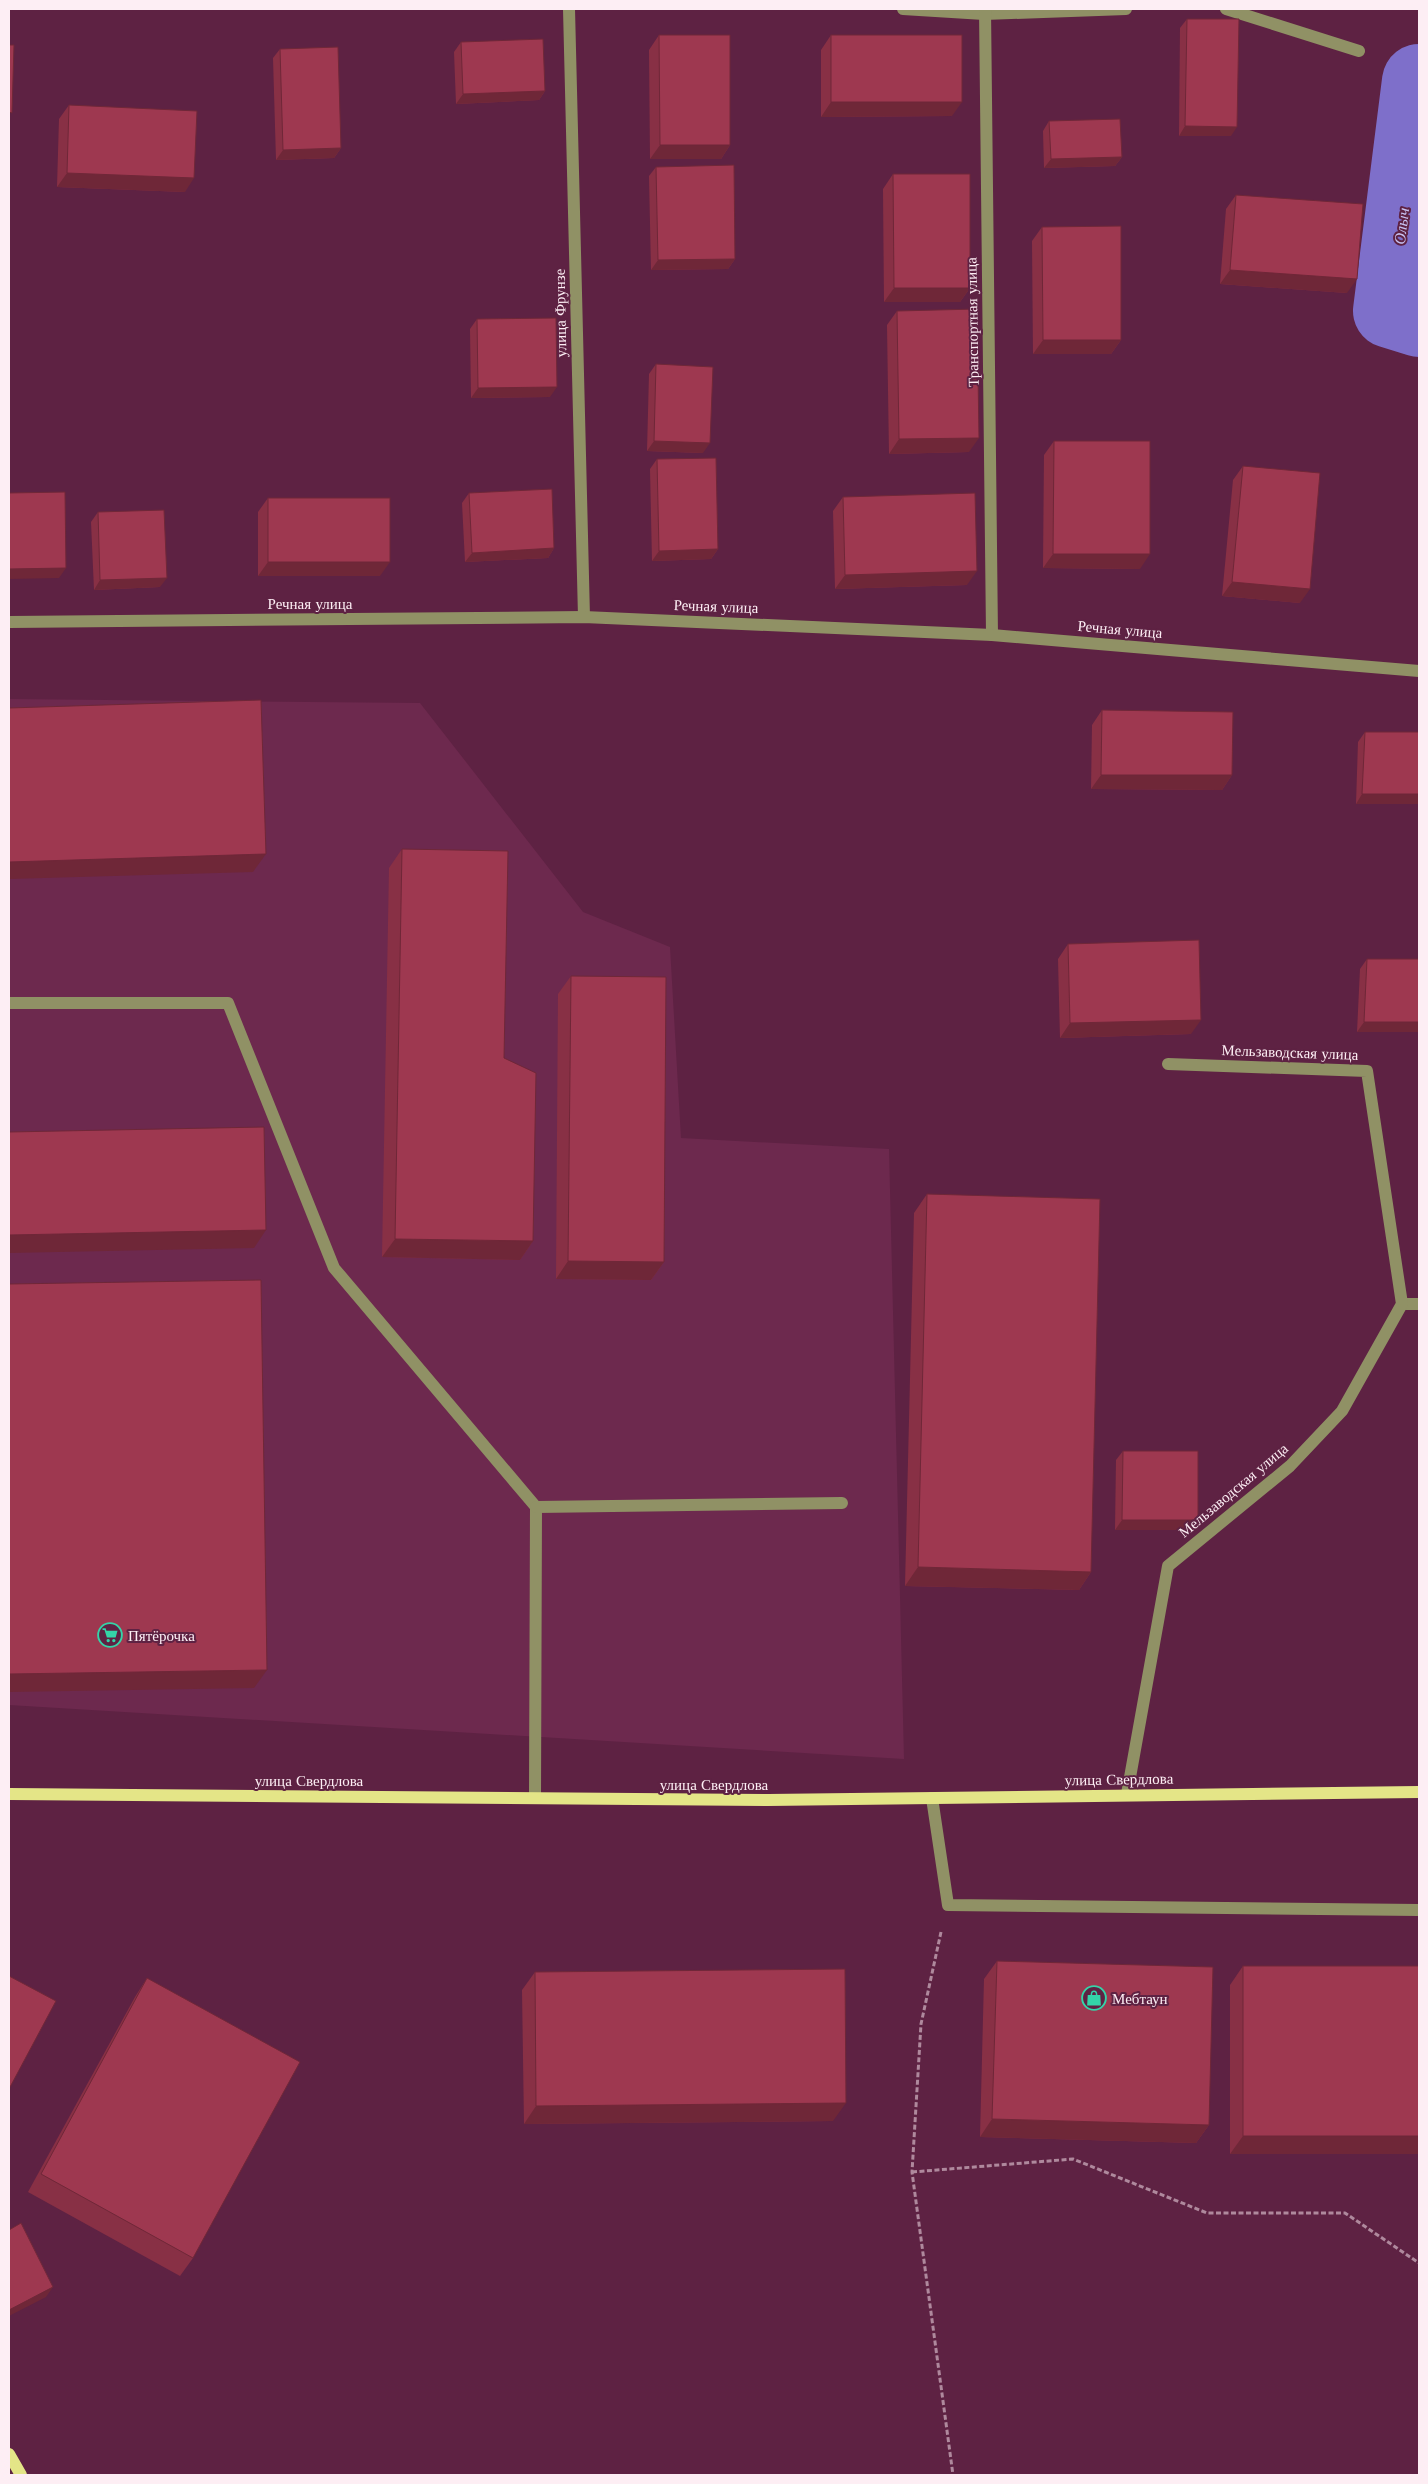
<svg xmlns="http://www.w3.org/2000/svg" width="1428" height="2484" font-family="'Libre Baskerville',serif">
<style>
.built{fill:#6d294e}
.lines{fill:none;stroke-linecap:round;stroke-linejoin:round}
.river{stroke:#7e6fca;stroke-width:74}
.path{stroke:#af899d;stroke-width:3;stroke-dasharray:5 2.5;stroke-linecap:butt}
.minor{stroke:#909165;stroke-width:12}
.major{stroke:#e4e587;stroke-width:12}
.wall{fill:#883045}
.shaded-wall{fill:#6f2738}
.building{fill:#9e3850;stroke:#6f2738}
.labels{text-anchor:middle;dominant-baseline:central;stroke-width:4;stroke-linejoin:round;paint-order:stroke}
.street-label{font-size:15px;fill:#fdeef4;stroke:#5e2243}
.poi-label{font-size:15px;fill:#fdeef4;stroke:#5e2243;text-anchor:start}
.water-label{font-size:16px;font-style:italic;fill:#c7c2f2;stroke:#5e2243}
</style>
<rect width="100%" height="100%" fill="#5e2243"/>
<path class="built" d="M9,699L420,703L583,912L670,947L681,1138L889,1149L904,1759L9,1705Z"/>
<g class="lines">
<path class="river" d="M1419,81L1390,311L1419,320"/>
<g class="path">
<path d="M941,1932L921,2024L912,2172L953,2475"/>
<path d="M912,2172L1073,2159L1207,2213H1345L1419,2263"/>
</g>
<g class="minor">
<path d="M569,9L584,617"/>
<path d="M903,9L984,14L1126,9"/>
<path d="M985,9L992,635"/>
<path d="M1226,9L1359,51"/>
<path d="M9,622L584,617L992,635L1419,671"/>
<path d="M9,1003H228L334,1268L536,1507L535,1798"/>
<path d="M1402,1304H1419"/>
<path d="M536,1507L842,1503"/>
<path d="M1127,1794L1168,1566L1290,1466L1342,1411L1402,1304L1367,1071L1168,1064"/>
<path d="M932,1798L948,1905L1419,1910"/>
</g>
<g class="major">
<path d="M9,1794L768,1800L1419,1792"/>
<path d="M9,2454L21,2475"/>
</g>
</g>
<g class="wall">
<path d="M1187,19L1231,136H1179L1180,28Z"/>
<path d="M659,35L730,145L721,159H650L649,50Z"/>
<path d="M831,35L952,116L821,117V50Z"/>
<path d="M461,42L545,91L539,100L456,104L454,52Z"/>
<path d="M280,49L341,148L334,158L276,160L273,58Z"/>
<path d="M69,105L185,192L57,187L59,119Z"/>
<path d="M1049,121L1122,157L1115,166L1044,168L1043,131Z"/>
<path d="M656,167L735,259L728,269L651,270L649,176Z"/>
<path d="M893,174L970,288L960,302H884L883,189Z"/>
<path d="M1236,195L1347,293L1220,284L1226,209Z"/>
<path d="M1042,227L1121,340L1111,354H1033L1032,241Z"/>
<path d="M897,311L969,452L889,454L887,325Z"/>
<path d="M477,319L550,397L471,398L470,329Z"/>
<path d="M656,364L703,453L647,451L649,374Z"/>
<path d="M1054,441L1140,569L1043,568L1044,455Z"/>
<path d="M657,459L718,549L711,559L652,561L650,469Z"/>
<path d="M1243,466L1300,603L1222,596L1233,480Z"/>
<path d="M469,493L554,548L548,558L465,562L462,503Z"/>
<path d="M843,497L967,585L835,589L833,511Z"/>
<path d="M268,498L380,576H258V512Z"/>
<path d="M98,512L160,587L94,590L91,522Z"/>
<path d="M1102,710L1232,775L1222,790L1091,789L1092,725Z"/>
<path d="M1365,732L1419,804H1356L1358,742Z"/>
<path d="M402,849L533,1241L520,1260L382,1257L389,868Z"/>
<path d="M1068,944L1191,1034L1060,1038L1058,959Z"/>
<path d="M1367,959L1419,1032H1357L1360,969Z"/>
<path d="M571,976L664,1262L651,1280L556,1279L558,994Z"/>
<path d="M927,1194L1091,1572L1079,1590L905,1586L914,1213Z"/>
<path d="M1123,1451L1198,1520L1191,1530H1115L1116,1460Z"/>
<path d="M997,1961L1209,2125L1196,2143L980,2137L984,1979Z"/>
<path d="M1243,1966L1419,2154H1230V1985Z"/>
<path d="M535,1972L833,2121L524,2124L522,1990Z"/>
<path d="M147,1978L193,2258L180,2276L28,2192L135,1997Z"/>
</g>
<g class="shaded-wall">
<path d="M545,91L539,100L456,104L463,94Z"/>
<path d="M831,102H962L952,116L821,117Z"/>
<path d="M1185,126L1237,127L1231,136H1179Z"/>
<path d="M660,145H730L721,159H650Z"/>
<path d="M341,148L334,158L276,160L283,150Z"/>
<path d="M1122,157L1115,166L1044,168L1051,159Z"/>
<path d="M67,173L194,178L185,192L57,187Z"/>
<path d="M735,259L728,269L651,270L658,260Z"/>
<path d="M1230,270L1357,279L1347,293L1220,284Z"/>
<path d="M894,288H970L960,302H884Z"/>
<path d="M1043,340H1121L1111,354H1033Z"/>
<path d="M557,387L550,397L471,398L478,388Z"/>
<path d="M979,438L969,452L889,454L899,439Z"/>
<path d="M654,441L710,443L703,453L647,451Z"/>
<path d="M554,548L548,558L465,562L472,553Z"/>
<path d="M718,549L711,559L652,561L659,551Z"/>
<path d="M1053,554H1150L1140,569L1043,568Z"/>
<path d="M268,562H390L380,576H258Z"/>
<path d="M66,568L59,578L9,579V569Z"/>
<path d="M977,571L967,585L835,589L845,575Z"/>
<path d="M167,578L160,587L94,590L100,580Z"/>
<path d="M1232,582L1310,589L1300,603L1222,596Z"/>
<path d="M1101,775H1232L1222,790L1091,789Z"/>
<path d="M1362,794H1419V804H1356Z"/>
<path d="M266,854L253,872L9,879V862Z"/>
<path d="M1201,1020L1191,1034L1060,1038L1070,1023Z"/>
<path d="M1364,1022H1419V1032H1357Z"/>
<path d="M266,1230L254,1248L9,1253V1235Z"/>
<path d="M395,1239L533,1241L520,1260L382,1257Z"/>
<path d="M568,1261L664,1262L651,1280L556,1279Z"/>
<path d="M1122,1520H1198L1191,1530H1115Z"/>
<path d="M918,1567L1091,1572L1079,1590L905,1586Z"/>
<path d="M267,1670L254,1688L9,1692V1674Z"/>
<path d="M846,2103L833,2121L524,2124L536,2106Z"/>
<path d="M992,2119L1209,2125L1196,2143L980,2137Z"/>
<path d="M1243,2136H1419V2154H1230Z"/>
<path d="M53,2287L46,2297L9,2316V2310Z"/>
</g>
<g class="building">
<path d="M1187,19H1239L1237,127L1185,126Z"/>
<path d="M659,35H730V145H660Z"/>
<rect x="831" y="35" width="131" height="67"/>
<path d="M543,39L545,91L463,94L461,42Z"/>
<path d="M9,45H14L12,113L9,112Z"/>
<path d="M338,47L341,148L283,150L280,49Z"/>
<path d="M69,105L197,111L194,178L67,173Z"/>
<path d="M1120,119L1122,157L1051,159L1049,121Z"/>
<path d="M734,165L735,259L658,260L656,167Z"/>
<path d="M893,174H970V288H894Z"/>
<path d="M1236,195L1363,204L1357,279L1230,270Z"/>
<path d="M1121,226V340H1043L1042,227Z"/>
<path d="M977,309L979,438L899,439L897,311Z"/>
<path d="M556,318L557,387L478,388L477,319Z"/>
<path d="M656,364L713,367L710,443L654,441Z"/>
<path d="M1054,441H1150V554H1053Z"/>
<path d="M716,458L718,549L659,551L657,459Z"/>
<path d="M1243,466L1320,473L1310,589L1232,582Z"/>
<path d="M552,489L554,548L472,553L469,493Z"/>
<path d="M65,492L66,568L9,569V493Z"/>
<path d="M975,493L977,571L845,575L843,497Z"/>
<rect x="268" y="498" width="122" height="64"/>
<path d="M164,510L167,578L100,580L98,512Z"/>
<path d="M261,700L266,854L9,862V708Z"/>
<path d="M1102,710L1233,712L1232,775H1101Z"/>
<path d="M1365,732H1419V794H1362Z"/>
<path d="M402,849L508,851L504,1058L536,1073L533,1241L395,1239Z"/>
<path d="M1199,940L1201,1020L1070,1023L1068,944Z"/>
<path d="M1367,959H1419V1022H1364Z"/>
<path d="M571,976L666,977L664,1262L568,1261Z"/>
<path d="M264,1127L266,1230L9,1235V1132Z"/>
<path d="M927,1194L1100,1199L1091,1572L918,1567Z"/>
<path d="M261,1280L267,1670L9,1674V1284Z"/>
<path d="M1123,1451H1198V1520H1122Z"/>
<path d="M997,1961L1213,1967L1209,2125L992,2119Z"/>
<rect x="1243" y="1966" width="176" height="170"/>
<path d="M845,1969L846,2103L536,2106L535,1972Z"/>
<path d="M9,1976L56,2001L9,2089Z"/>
<path d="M147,1978L300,2062L193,2258L41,2174Z"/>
<path d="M21,2223L53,2287L9,2310V2230Z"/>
</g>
<defs>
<g id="supermarket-ring" transform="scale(1.25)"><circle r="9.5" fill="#5e2243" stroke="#34d4a8" stroke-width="1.5"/><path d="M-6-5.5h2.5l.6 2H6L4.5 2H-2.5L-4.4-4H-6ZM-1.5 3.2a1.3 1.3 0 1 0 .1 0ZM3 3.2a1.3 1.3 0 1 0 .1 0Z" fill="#34d4a8"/></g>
<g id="shop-ring" transform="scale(1.25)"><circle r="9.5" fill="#5e2243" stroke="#34d4a8" stroke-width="1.5"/><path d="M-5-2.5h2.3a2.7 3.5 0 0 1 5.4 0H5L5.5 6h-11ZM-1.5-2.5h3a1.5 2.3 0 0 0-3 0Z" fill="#34d4a8"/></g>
</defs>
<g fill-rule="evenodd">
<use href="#supermarket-ring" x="110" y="1635"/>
<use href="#shop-ring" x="1094" y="1998"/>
</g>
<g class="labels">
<g class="street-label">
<text transform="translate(560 313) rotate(-91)">улица Фрунзе</text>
<text transform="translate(972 322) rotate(-91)">Транспортная улица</text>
<text x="310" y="603">Речная улица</text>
<text transform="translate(716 606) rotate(2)">Речная улица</text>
<text transform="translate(1120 629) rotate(5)">Речная улица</text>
<text transform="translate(1290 1052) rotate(2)">Мельзаводская улица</text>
<text transform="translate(1233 1490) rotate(-40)">Мельзаводская улица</text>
<text transform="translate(1119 1779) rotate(-1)">улица Свердлова</text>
<text x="309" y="1780">улица Свердлова</text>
<text x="714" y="1784">улица Свердлова</text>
</g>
<g class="poi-label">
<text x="128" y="1635">Пятёрочка</text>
<text x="1112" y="1998">Мебтаун</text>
</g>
<g class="water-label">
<text transform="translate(1401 226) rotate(-83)">Олыч</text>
</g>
</g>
<rect width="1428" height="2484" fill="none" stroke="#fdeef4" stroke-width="20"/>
</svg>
